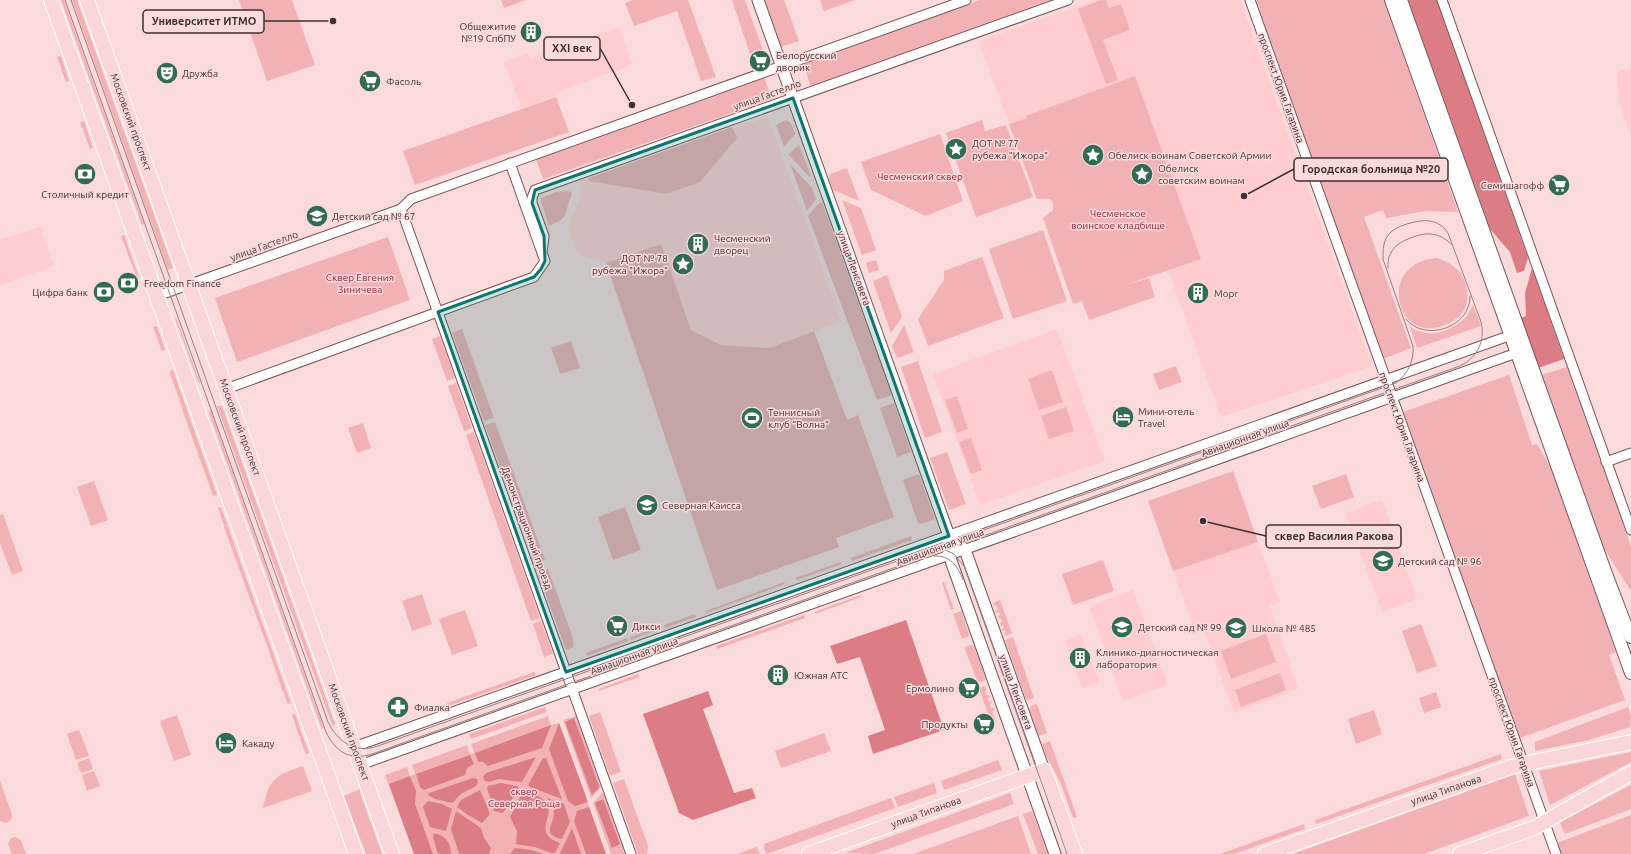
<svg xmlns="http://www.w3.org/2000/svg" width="1631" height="854" font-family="Ubuntu,sans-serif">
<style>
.built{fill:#ffcdcf}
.green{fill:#f2b1b5}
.forest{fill:#dc7d86}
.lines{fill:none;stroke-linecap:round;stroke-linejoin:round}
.minor-casing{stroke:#785557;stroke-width:11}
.tertiary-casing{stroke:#785557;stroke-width:13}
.secondary-casing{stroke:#785557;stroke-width:14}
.primary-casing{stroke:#fff;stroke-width:16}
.minor{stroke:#fff;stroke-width:9}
.tertiary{stroke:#fff;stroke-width:11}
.secondary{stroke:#fff;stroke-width:12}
.primary{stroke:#fbd6d8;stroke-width:14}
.tram{stroke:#998182;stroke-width:1}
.marked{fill:#0f766e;fill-opacity:0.2;stroke:#0f766e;stroke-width:3;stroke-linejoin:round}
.labels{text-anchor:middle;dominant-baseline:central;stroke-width:3;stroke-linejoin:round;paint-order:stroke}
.poi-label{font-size:10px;fill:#403031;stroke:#fbdadb;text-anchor:start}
.street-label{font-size:10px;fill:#403031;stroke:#fbdadb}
.park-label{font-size:10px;fill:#901e36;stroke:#fbdadb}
.leader{fill:none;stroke:#403031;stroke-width:1.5}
.callout-dot{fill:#403031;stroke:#fbdadb;stroke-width:1.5}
.callout{fill:#fbdadb;stroke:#403031;stroke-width:1.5}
.callout-label{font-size:11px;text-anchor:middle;font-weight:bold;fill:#403031}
</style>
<rect width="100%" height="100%" fill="#fbdadb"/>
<g class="built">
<path d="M1095,0H1240L1372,366L1221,417L1168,270L1200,258L1135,76L1027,116V118L1009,124L979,41Z"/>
<path d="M619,27L632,65L555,93L556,96L521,108L504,62L528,54L530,59Z"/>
<path d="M1631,68V136L1620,105L1617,83L1618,72Z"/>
<path d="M768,117L841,321L770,348L721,345L690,330L661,244L606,263L578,254L568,228L581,195L580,181Z"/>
<path d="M40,227L54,266L0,285V240Z"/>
<path d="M1057,329L1105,461L980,505L933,374Z"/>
<path d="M1382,500L1417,599L1382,612L1346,513Z"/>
<path d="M1258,542L1280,602L1270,606L1298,689L1234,713L1204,630L1195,632L1173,571Z"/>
<path d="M1133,590L1168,685L1123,701L1089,606Z"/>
<path d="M1081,634L1099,682L1082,688L1065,641Z"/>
</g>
<g class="green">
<path d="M61,0H64L144,224L142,225Z"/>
<path d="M72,0H77L173,268L168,270Z"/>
<path d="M239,0H292L315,65L267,81Z"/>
<path d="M501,0H526L504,8Z"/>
<path d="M632,0H688L716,77L701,81L677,11L634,26L625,3Z"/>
<path d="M732,0H745L765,56L752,60Z"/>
<path d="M764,0H784L799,41L780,47Z"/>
<path d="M820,0H855L824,11Z"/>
<path d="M980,0H1052L811,87L803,64Z"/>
<path d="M1101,0H1106L1109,8L1121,4L1130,30L1103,40L1118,80L1106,84L1078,9Z"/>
<path d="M1256,0H1384L1458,212L1426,211L1386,218L1383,210L1364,217L1411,348L1383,359Z"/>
<path d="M61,56L69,81L66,82L57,57Z"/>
<path d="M1135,76L1201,259L1125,285L1149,278L1155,297L1089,320L1082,301L1073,304L1043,218L1053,210V203L1050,199H1037L1036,197L1009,124L1027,118L1026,116Z"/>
<path d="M764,77L772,99L543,179L536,159Z"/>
<path d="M556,97L569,132L415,185L403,151Z"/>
<path d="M786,120L791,123L795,134L784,147L776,125Z"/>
<path d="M982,120L985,131L1006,125L1033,197L976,217L946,133Z"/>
<path d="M84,121L93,148L90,149L83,130L84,128H82L80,122Z"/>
<path d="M732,127L737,138L700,182L666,194L589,181V178Z"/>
<path d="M940,134L963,201L926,216L871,190L861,162Z"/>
<path d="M799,145L811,176L809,177L788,154Z"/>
<path d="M790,164L812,188L816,199L807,211Z"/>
<path d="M847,168L859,201L833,190L829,179L830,174Z"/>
<path d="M567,191L571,192L572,194C563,213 572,217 549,226L541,201V198L556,192Z"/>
<path d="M842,200L861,208L876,250L862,255Z"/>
<path d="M822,202L892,395L877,400L808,216L818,204Z"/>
<path d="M1043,230L1067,301L1013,319L989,249Z"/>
<path d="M124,235L139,277L136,278V275L121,236Z"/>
<path d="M388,237L410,300L237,362L215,298Z"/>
<path d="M661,244L691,330L721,345L770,348L814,331L847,420L858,415L894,517L836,538L839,547L717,590L606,263Z"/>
<path d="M982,257L1004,318L928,346L918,319L944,280V271Z"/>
<path d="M1437,258C1445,261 1452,264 1458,270C1467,280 1472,302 1462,313C1457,319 1450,323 1442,326C1396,343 1376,263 1437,258Z"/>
<path d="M876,260L879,270L869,273L866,263Z"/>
<path d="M887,275L902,317L891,333L873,281Z"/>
<path d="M1473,305L1481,326L1417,348L1410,327C1428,339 1449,333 1465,318C1468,315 1471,309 1473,305Z"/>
<path d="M176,317L200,383L198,382L175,318Z"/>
<path d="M904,325L914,352L897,358L892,346Z"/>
<path d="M157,326L165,350L162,351L160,347L162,346H160L153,327Z"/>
<path d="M462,329L494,418L484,421L452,333Z"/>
<path d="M440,336L455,378L447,381L432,339Z"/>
<path d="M571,341L580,368L560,374L551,348Z"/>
<path d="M918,361L942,432L925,438L901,367Z"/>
<path d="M1176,366L1182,382L1159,390L1153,374Z"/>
<path d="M1567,367L1631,546V591L1604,549L1542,375Z"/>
<path d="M173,370L217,495L213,496L182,409L183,407H182L170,374V371Z"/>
<path d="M1052,370L1063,402L1039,410L1028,379Z"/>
<path d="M1509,375L1532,445L1537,444L1551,468L1616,652L1609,655L1625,700L1520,738L1403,412Z"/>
<path d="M456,383L472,428L464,431L448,386Z"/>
<path d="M957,396L968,429L957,433L945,400Z"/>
<path d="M894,403L911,452L897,457L880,408Z"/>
<path d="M217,406H222L335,724L333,727Z"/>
<path d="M1066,407L1074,431L1049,439L1041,416Z"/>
<path d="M210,409L324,729L321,727L209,413Z"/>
<path d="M495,422L545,560L535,563L485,425Z"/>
<path d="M363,423L371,448L357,453L348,428Z"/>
<path d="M474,432L540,618L531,621L466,435Z"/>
<path d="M971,438L982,470L971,474L959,442Z"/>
<path d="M947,452L966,504L949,510L930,458Z"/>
<path d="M1233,471L1258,542L1173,571L1148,501Z"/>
<path d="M919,474L935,519L921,524L918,523L903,480Z"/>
<path d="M1346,474L1354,497L1321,509L1312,486Z"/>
<path d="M94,481L108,520L91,526L77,487Z"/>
<path d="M221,507L291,703L288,704L284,694L285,693L283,692L267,645H268L266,643L224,527L225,525H224L218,508Z"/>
<path d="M625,507L641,550L613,560L598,517Z"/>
<path d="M3,514L23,571L12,575L0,543V515Z"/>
<path d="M911,536L912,540L852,561L851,558Z"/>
<path d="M1103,560L1114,591L1073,605L1062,574Z"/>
<path d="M841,562L842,564L797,580L795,578Z"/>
<path d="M548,569L572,635L574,647L566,650L538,573Z"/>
<path d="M784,582L785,584L706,613V611Z"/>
<path d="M942,582H944L954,609L951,610Z"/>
<path d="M422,594L432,624L412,631L402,601Z"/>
<path d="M861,595V597L815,614L814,612Z"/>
<path d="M1000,600L1012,633L1005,636L1004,633L1006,632L1005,630L1003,631L1002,629L1004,628L1003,625L1001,626L1000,623L1002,622L1001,618L999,619L998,616L1000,615L999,612L996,613V610H998L996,605L994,606L993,603Z"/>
<path d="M465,610L478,646L452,655L439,619Z"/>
<path d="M961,611L969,634L968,637L962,639L953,614Z"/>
<path d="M695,614L696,617L665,628L664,625Z"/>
<path d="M804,615L805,618L717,649L716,646Z"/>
<path d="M541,621L553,654L544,657L533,624Z"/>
<path d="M1421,624L1437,666L1417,673L1402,631Z"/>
<path d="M660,627V629L631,640L630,637Z"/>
<path d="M1266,634L1276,662L1231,679L1221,651Z"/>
<path d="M1013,637L1034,698L1028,700L1026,699L1005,640Z"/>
<path d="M627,638L628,641L587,656L586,653Z"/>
<path d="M971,645L974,646L986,680L978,683L964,647Z"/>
<path d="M534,672L536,675L448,706L447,703Z"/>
<path d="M1280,673L1286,690L1241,707L1235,690Z"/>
<path d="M638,674L639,677L599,691V689Z"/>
<path d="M984,686L987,690L985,691L987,695H989L990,697L988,698L989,702L991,701L992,703L990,704L991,708H994L995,710L992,711L996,721L991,723L979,688Z"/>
<path d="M1436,692L1441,707L1424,713L1419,698Z"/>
<path d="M1037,704L1047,733L1039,736L1029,709L1031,706Z"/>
<path d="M545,707L547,712L471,739L469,734Z"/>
<path d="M1628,707L1631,717L1630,727L1589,740L1535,751V742Z"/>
<path d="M1374,710L1382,734L1356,744L1348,719Z"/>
<path d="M600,712L621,772L610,776L589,716Z"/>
<path d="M295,714L309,753L306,755L300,739L301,738L299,736L292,715Z"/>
<path d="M177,715L191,755L174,761L160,721Z"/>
<path d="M548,716L551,725L559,723L606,854H414L385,775L407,767L410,776L415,774L412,765L467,745L470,754L474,753L471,744Z"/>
<path d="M576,716L601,787L591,798L563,720Z"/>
<path d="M79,730L89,756L76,760L67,734Z"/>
<path d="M824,733L831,751L781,768L775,751Z"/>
<path d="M1050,741L1077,817L1073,818L1061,784L1046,755L1042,744Z"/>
<path d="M1631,752V762L1550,805L1539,771Z"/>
<path d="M1501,754L1502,759L1316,824L1315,820Z"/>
<path d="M89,758L93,769L81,773L77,763Z"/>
<path d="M998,760L1002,770L944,790L941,781Z"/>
<path d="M303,766L312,791L263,808C269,778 276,775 303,766Z"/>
<path d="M94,771L100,786L87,791L82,775Z"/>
<path d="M1515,774L1529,816L1424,854H1293Z"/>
<path d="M624,779L648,846L647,854H638L613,783Z"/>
<path d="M0,781L12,815L11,820L6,823L0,821Z"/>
<path d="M934,783L937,793L898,807L894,797Z"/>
<path d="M1631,785V809L1565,834L1560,823L1562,821Z"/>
<path d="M360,789V793L382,854H366L344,796Z"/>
<path d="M603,792L625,854H611L593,803Z"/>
<path d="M1010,793L1014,804L874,854L845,853Z"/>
<path d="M891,798L895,808L767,854L764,849V844Z"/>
<path d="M1032,811L1048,854H1038L1023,814Z"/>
<path d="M1631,815V854H1561L1557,843Z"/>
<path d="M1018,816L1031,854H913Z"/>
<path d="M1304,824L1305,829L1234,854H1220Z"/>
<path d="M15,837L21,840L26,854H12L8,844L11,838Z"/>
<path d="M757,847L760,854H737L754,848Z"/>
</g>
<g class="forest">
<path d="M1408,0H1437L1528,258L1524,271L1517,273L1510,252L1490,229Z"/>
<path d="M1532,268L1564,359L1538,368L1521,318L1526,316L1525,293Z"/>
<path d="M906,620L944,730L873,754L868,736L885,730L860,657L837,664L830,646Z"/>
<path d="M708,691L713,705L703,709L734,793L752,788L756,798L693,820L679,813L643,714Z"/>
<path d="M574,718L599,786V788L592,795L565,722Z"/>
<path d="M559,723L588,802L575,806L568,801L549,749Z"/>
<path d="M551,725L542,748L488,766L483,762H478L475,753Z"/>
<path d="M470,755L474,764L467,768L465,775L424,790L420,787L416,774Z"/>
<path d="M536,757L522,782L499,779L489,782L485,781L483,777L486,773Z"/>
<path d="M543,758H546L562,799L530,787L528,785Z"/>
<path d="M410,776L416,791L415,804L433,854H414L389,784Z"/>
<path d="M473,778L477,779L478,783L476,786L461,794L452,803L435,799L428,795L429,793Z"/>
<path d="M501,783L517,786L519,788L503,813L494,811L487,788L488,786Z"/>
<path d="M480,790L490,814L482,823L468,815L457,807L461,800Z"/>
<path d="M529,791C567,807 536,822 549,837C552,840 556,841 560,843L555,853H551L535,847L516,844L517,831L510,817L522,793Z"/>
<path d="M547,798L564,804L570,822L562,839C541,835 554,824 554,813C553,807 550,803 547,798Z"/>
<path d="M603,799L620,844L612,848L595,803Z"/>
<path d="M428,801L442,804L452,809L446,831L430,827L423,807Z"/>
<path d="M589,807L606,854H586L574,821L577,811Z"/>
<path d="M456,811L481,828L484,838L491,848L489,854H459L451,829Z"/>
<path d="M572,828L581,854H561L560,853Z"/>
<path d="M434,833C445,836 451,842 451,854H438L433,837Z"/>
<path d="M515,848L531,850L543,854H510Z"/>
</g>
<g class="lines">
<g class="minor-casing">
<g id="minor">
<path d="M1250,0L1556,854"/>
<path d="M1442,0L1631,530"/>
<path d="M510,163L541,250"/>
<path d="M401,209L631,854"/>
<path d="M157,296L401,209L411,199L966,0"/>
<path d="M226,389L534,277L545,261L542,253L544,236L532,203V198L535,190L1068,0"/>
<path d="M1606,462L1631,453"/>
<path d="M354,747L1517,333"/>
<path d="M360,765L1522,351"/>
</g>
</g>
<g class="tertiary-casing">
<g id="tertiary">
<path d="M758,0L949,536V555L1055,854"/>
<path d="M949,536L965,550L1044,770"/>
</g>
</g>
<g class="secondary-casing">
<g id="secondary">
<path d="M1391,0L1631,673"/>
<path d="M1401,0L1605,571L1624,621L1631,637"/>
</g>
</g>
<g class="primary-casing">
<g id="primary">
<path d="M51,0L356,854"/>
<path d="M87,0L392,854"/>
<path d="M809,854L1044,770L1075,854"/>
<path d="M1265,854L1514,766L1631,742"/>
<path d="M1460,854L1534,828L1631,773"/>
</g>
</g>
<use href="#minor" class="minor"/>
<use href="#tertiary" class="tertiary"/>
<use href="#secondary" class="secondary"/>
<use href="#primary" class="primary"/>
<g class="tram">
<path d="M65,0L326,732C336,752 349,761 372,754L1457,367C1476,360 1486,342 1481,322L1448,233C1438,218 1423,219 1407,224C1401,226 1395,228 1390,233C1383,240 1383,249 1383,259L1413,346C1414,361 1408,374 1396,383L378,746C355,754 338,742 328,722L71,0"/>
<path d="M1388,268C1388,263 1388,257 1391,253C1394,246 1401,242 1408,239C1424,232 1438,231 1451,244"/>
<path d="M1406,319C1425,343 1471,327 1470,296"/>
<path d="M943,549L954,554L964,566L1067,854"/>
<path d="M934,556C950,555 958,566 963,580"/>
</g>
</g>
<path class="marked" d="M793,98L949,536L566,672L438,312L534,277L541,269L545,261L544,236L532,203L535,190Z"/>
<defs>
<g id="building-disc" transform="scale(1.15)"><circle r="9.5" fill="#326b54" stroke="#fbdadb"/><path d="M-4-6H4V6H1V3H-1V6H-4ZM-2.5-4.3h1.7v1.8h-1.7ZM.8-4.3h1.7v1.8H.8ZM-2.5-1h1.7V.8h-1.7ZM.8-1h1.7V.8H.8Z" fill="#fff"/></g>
<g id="supermarket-disc" transform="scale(1.15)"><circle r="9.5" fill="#326b54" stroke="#fbdadb"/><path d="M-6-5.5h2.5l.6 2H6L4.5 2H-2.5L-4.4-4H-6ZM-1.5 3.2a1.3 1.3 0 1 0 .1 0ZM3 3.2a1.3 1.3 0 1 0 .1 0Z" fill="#fff"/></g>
<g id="theatre-disc" transform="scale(1.15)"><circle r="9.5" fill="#326b54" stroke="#fbdadb"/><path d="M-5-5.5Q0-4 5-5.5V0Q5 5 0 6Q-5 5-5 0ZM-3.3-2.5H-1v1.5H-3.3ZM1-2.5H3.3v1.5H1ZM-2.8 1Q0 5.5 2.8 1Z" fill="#fff"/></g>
<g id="sight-disc" transform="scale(1.15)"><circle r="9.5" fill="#326b54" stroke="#fbdadb"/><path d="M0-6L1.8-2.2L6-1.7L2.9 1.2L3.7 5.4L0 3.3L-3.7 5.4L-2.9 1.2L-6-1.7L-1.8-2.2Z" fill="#fff"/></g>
<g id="bank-disc" transform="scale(1.15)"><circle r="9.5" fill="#326b54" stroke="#fbdadb"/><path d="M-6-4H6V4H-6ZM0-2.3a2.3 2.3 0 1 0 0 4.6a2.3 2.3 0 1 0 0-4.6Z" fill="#fff"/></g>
<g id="school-disc" transform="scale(1.15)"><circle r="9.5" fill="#326b54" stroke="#fbdadb"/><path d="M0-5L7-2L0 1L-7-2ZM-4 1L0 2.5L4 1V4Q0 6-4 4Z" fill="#fff"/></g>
<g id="hotel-disc" transform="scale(1.15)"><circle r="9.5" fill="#326b54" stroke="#fbdadb"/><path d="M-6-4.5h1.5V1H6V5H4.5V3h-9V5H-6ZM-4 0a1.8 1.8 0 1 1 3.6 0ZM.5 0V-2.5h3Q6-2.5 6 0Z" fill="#fff"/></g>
<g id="stadium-disc" transform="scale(1.15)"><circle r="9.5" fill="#326b54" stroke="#fbdadb"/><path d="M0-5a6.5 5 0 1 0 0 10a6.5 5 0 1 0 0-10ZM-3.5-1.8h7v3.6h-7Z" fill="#fff"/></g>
<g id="pharmacy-disc" transform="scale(1.15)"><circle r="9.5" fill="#326b54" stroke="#fbdadb"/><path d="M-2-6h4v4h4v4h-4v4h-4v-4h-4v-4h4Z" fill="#fff"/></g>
</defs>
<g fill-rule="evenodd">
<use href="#building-disc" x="531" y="32"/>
<use href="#supermarket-disc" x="760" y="61"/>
<use href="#theatre-disc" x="167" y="73"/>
<use href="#supermarket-disc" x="370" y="81"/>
<use href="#sight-disc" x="956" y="149"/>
<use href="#sight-disc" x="1093" y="155"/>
<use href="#bank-disc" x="85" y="174"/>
<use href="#sight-disc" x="1142" y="174"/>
<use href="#supermarket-disc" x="1559" y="185"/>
<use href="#school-disc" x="317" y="216"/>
<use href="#building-disc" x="698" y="244"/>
<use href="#sight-disc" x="683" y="264"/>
<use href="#bank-disc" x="128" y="283"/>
<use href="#bank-disc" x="104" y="292"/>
<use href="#building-disc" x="1198" y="293"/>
<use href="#hotel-disc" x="1123" y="417"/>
<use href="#stadium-disc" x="752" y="418"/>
<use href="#school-disc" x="647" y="505"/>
<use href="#school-disc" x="1383" y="561"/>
<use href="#supermarket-disc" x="617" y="626"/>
<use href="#school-disc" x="1122" y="627"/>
<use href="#school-disc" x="1236" y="628"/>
<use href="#building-disc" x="1080" y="658"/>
<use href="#building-disc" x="778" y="675"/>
<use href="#supermarket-disc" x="969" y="688"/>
<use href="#pharmacy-disc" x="398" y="707"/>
<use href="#supermarket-disc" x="984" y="724"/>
<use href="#hotel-disc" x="226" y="743"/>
</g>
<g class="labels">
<g class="poi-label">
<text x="516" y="26" text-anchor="end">Общежитие<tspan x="516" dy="12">№19 СпбПУ</tspan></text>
<text x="776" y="55">Белорусский<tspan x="776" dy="12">дворик</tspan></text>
<text x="182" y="73">Дружба</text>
<text x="386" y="81">Фасоль</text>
<text x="972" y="143">ДОТ № 77<tspan x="972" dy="12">рубежа "Ижора"</tspan></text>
<text x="1108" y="155">Обелиск воинам Советской Армии</text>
<text x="1158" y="168">Обелиск<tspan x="1158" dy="12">советским воинам</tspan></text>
<text x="1544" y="185" text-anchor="end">Семишагофф</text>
<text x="85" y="194" text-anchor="middle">Столичный кредит</text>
<text x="332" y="216">Детский сад № 67</text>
<text x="714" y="238">Чесменский<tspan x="714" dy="12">дворец</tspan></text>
<text x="668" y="258" text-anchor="end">ДОТ № 78<tspan x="668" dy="12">рубежа "Ижора"</tspan></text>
<text x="144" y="283">Freedom Finance</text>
<text x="88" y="292" text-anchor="end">Цифра банк</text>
<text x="1214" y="293">Морг</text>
<text x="1138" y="411">Мини-отель<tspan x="1138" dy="12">Travel</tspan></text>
<text x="768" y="412">Теннисный<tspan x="768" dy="12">клуб “Волна”</tspan></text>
<text x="662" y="505">Северная Каисса</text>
<text x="1398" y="561">Детский сад № 96</text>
<text x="632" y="626">Дикси</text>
<text x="1138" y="627">Детский сад № 99</text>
<text x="1252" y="628">Школа № 485</text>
<text x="1096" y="652">Клинико-диагностическая<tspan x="1096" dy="12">лаборатория</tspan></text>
<text x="794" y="675">Южная АТС</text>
<text x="954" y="688" text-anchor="end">Ермолино</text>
<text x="414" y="707">Фиалка</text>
<text x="968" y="724" text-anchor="end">Продукты</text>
<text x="242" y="743">Какаду</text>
</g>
<g class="street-label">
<text transform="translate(1281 88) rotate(70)">проспект Юрия Гагарина</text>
<text transform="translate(767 95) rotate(-20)">улица Гастелло</text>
<text transform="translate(131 122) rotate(70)">Московский проспект</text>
<text transform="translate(264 246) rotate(-20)">улица Гастелло</text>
<text transform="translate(854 268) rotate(70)">улица Ленсовета</text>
<text transform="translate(240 427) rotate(70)">Московский проспект</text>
<text transform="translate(1402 427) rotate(70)">проспект Юрия Гагарина</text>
<text transform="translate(1245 438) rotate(-20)">Авиационная улица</text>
<text transform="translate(527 528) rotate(70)">Демонстрационный проезд</text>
<text transform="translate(940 547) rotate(-20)">Авиационная улица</text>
<text transform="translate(634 656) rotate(-20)">Авиационная улица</text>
<text transform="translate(1016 692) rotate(70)">улица Ленсовета</text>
<text transform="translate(349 732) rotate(70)">Московский проспект</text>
<text transform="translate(1512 732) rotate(70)">проспект Юрия Гагарина</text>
<text transform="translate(1446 790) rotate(-19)">улица Типанова</text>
<text transform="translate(926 812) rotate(-20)">улица Типанова</text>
</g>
<g class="park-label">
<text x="920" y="176">Чесменский сквер</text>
<text x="1118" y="213">Чесменское<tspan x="1118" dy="12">воинское кладбище</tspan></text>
<text x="360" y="277">Сквер Евгения<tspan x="360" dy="12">Зиничева</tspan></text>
<text x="524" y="791">сквер<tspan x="524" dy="12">Северная Роща</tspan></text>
</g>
</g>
<path class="leader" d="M333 21L264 21M632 105L600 48M1244 196L1294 169M1203 521L1266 536"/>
<g class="callout-dot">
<circle cx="333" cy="21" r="4"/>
<circle cx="632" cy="105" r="4"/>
<circle cx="1244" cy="196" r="4"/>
<circle cx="1203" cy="521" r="4"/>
</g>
<g class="callout">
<rect x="143" y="10" width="121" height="23" rx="4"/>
<rect x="544" y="37" width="56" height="23" rx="4"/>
<rect x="1294" y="158" width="154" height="23" rx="4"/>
<rect x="1266" y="525" width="135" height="23" rx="4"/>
</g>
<g class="callout-label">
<text x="204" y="25">Университет ИТМО</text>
<text x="572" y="52">XXI век</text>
<text x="1371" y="173">Городская больница №20</text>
<text x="1334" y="540">сквер Василия Ракова</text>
</g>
</svg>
